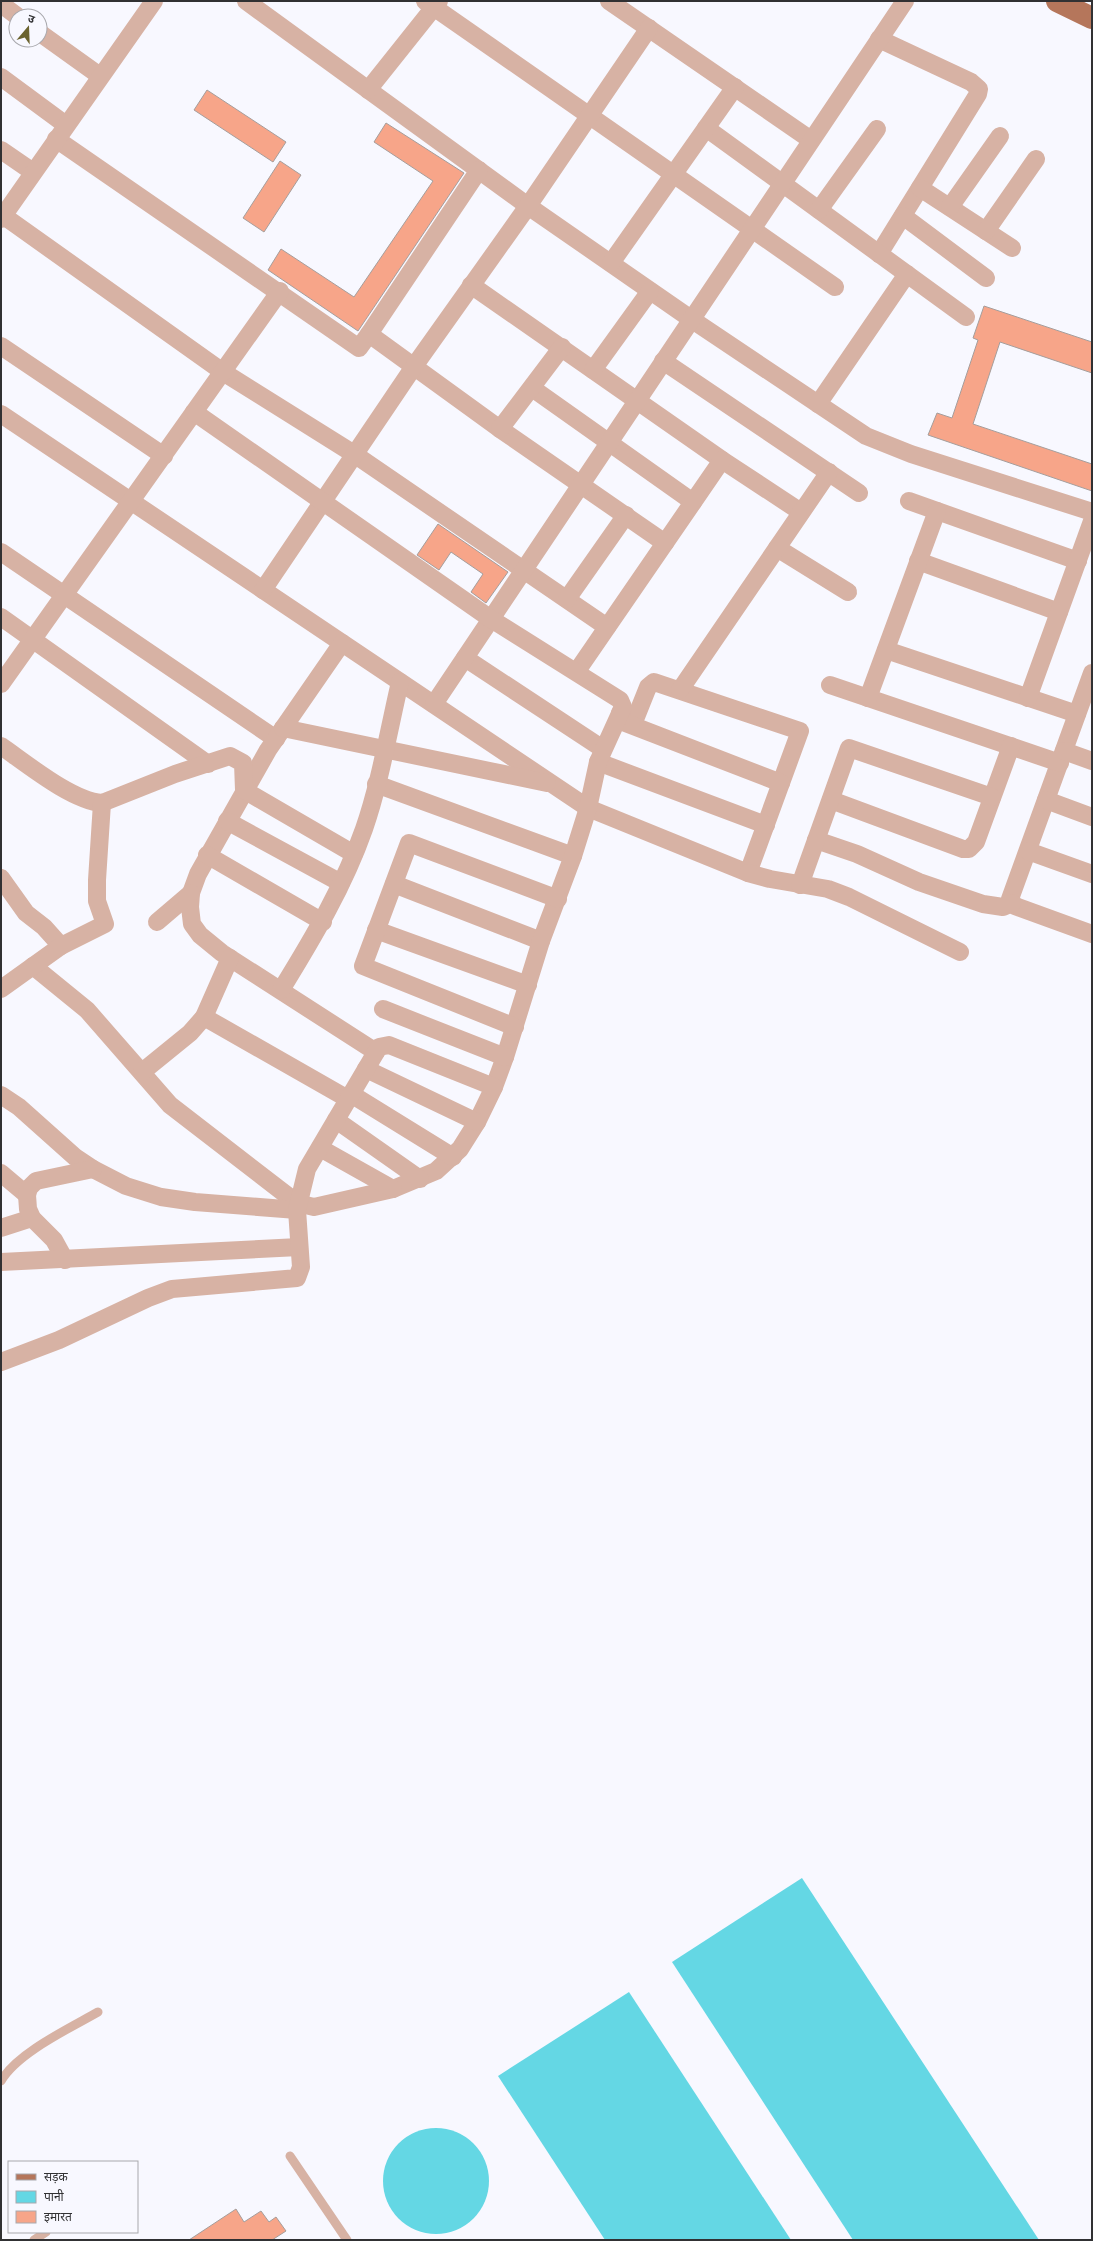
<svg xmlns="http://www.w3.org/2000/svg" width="1093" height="2241" font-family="'Public Sans','Noto Sans Devanagari',sans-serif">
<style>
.water{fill:#64d7e4}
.building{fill:#f7a589;stroke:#a59e9c}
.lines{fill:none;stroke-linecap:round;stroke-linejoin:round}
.lane{stroke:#d7b2a4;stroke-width:9}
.street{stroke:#d7b2a4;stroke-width:18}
.primary{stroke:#b5765b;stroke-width:22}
</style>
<rect width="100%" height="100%" fill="#f8f8ff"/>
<g class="water">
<path d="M802,1878L1039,2240H853L672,1962Z"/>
<path d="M629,1992L791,2240H605L498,2076Z"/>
<circle cx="436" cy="2181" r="53"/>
</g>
<g class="building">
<path d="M207,90L286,142L273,162L194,110Z"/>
<path d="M386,123L464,173L358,331L268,270L281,249L354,297L433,181L374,142Z"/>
<path d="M280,161L301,175L264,232L243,218Z"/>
<path d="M984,306L1092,342V373L1000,342L973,424L1092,464V491L928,435L937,413L952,418L978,340L973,338Z"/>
<path d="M438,524L508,572L486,603L471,592L483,574L451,552L439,570L417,555Z"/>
<path d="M236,2209L244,2222L261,2211L269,2222L276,2217L286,2231L272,2240H189Z"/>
</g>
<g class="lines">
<g class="lane">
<path d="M1,2081C17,2053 70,2028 98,2012"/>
<path d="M290,2156L347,2240"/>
<path d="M34,2240L46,2232"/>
</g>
<g class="street">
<path d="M246,1L528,206L691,319L866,436L911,454L1092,512"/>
<path d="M425,1L835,287"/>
<path d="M609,1L811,140"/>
<path d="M1,4L17,16"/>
<path d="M40,33L100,76"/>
<path d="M879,39L971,82L979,89L978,94L879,254"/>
<path d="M1,77L66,125"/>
<path d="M368,90L439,1"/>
<path d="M706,128L966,317"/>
<path d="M56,139L359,348L369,334L500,429L665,543"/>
<path d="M1,150L33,172"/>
<path d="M920,188L1012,248"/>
<path d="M950,207L1000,136"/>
<path d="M819,210L877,129"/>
<path d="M1,214L223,372L354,454L607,627"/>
<path d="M903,216L986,278"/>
<path d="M1,219L154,1"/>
<path d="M986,231L1036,159"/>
<path d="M611,263L735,87"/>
<path d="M471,285L722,460L801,512"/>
<path d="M369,334L479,170"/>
<path d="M1,346L164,456"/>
<path d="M663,361L859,493"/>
<path d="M593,370L650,291"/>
<path d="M532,388L693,502"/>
<path d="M818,404L907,274"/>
<path d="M1,414L588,808L748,873L800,731L654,682L648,687L636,717H631L620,713"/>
<path d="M500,429L562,347"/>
<path d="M909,501L1078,561"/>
<path d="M777,548L848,592"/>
<path d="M1,552L276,739"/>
<path d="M918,561L1059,612"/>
<path d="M263,590L415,365L528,206L649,28"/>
<path d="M567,599L626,515"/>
<path d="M1,617L208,764"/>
<path d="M342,643L268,750L198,874L191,893L190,907L192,924L200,935L222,953L376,1052"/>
<path d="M886,650L1077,714"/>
<path d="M465,658L603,749"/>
<path d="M577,671L722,460"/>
<path d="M1092,673L1010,899L1015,906L1092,934"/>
<path d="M1,684L280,291"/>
<path d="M830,685L1060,763"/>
<path d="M680,690L829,472"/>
<path d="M868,698L937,511"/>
<path d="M1028,698L1092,521"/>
<path d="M434,704L905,1"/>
<path d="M618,720L781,783"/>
<path d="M283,728L547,783"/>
<path d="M1,746C27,764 72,801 102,803L175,774L230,756L243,763L244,790L354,854"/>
<path d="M1064,751L1092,761"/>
<path d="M598,762L766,825"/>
<path d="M376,784L573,856"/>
<path d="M831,800L963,849H969L976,842L1011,746"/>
<path d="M1046,800L1092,817"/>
<path d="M227,821L341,883"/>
<path d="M816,840L857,854L919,882L983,904L1003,907L1012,903"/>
<path d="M1028,851L1092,874"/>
<path d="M207,855L323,922"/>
<path d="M748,873L770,879L828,889L849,897L960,952"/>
<path d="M1,878L26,913L44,927L61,946"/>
<path d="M394,884L541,941"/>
<path d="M800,885L849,748L992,797"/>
<path d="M157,922L191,893"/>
<path d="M376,930L528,985"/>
<path d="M33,966L87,1010L170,1105L297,1203L314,1207L393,1189L436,1171L460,1149L477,1122L494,1087L505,1057L541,941L573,856L588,808L598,762L623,707L620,700L491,619L194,412"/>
<path d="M1,989L61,946L105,924L97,901V880L102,803"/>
<path d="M281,990C313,938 344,886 364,829C380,783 389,729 400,682"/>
<path d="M383,1009L505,1057"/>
<path d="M204,1017L348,1099"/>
<path d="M515,1027L363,966L409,843L558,899"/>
<path d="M366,1069L477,1122"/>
<path d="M142,1072L190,1033L204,1017L230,958"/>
<path d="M351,1094L453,1157"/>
<path d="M1,1095L19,1107L75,1157L93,1169L126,1186L161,1197L195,1202L297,1210"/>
<path d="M336,1120L420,1179"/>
<path d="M320,1148L393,1189"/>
<path d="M1,1173L27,1195"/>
<path d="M1,1228L32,1218"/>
<path d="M65,1260L54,1240L32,1218L28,1209L27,1195L29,1188L36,1181L93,1169"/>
<path d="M1,1262L299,1247"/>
<path d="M1,1362L59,1340L148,1298L172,1289L297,1278L301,1267L297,1210L307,1169L379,1047L389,1045L494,1087"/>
</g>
<path class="primary" d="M1057,1L1092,18"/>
</g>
<rect width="1093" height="2241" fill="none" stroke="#313133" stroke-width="4"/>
<rect x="8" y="2161" width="130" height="72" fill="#f8f8ff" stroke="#a8a8ad"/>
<rect x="16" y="2174" width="20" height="6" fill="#b5765b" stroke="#a8a8ad"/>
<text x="44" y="2181" font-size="12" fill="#313133">सड़क</text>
<rect x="16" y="2191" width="20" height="12" fill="#64d7e4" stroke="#a8a8ad"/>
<text x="44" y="2201" font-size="12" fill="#313133">पानी</text>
<rect x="16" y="2211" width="20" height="12" fill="#f7a589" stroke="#a8a8ad"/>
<text x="44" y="2221" font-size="12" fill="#313133">इमारत</text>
<g transform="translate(28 28) rotate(19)"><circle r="19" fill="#f8f8ff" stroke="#a8a8ad"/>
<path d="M0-3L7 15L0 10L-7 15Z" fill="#6b632f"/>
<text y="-6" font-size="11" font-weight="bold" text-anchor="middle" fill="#313133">उ</text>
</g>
</svg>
